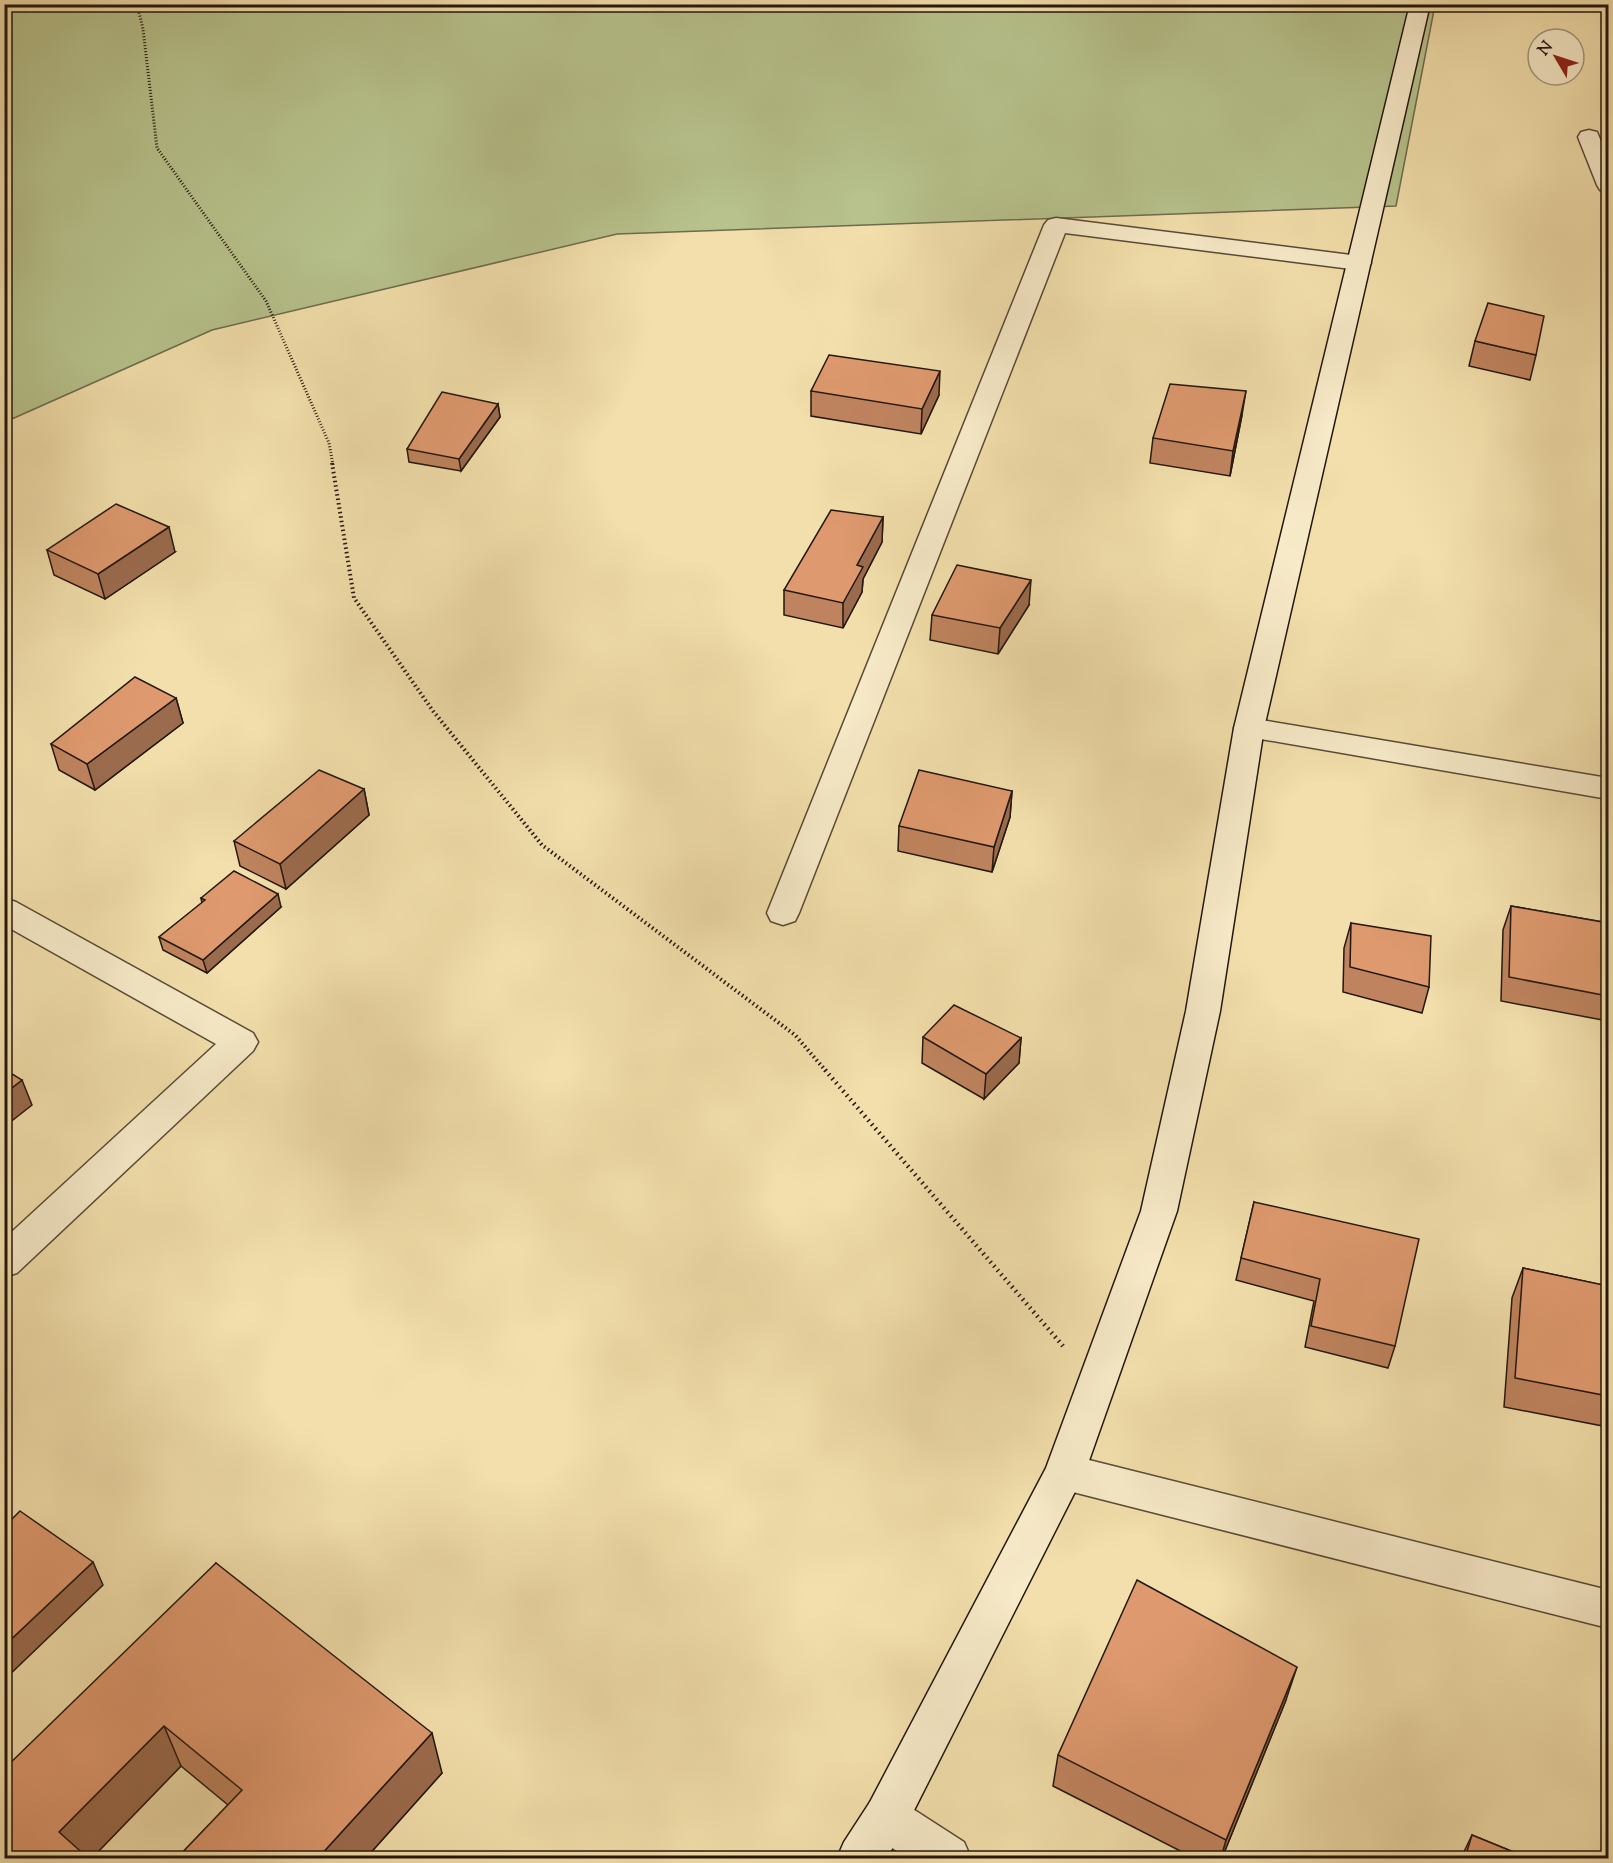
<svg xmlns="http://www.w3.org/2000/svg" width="1613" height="1863" font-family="'Sorts Mill Goudy',serif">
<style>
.green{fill:#b7c28c;stroke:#6e6c4d;stroke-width:1.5}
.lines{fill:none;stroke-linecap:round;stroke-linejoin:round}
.minor-casing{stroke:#584935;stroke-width:3}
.secondary-casing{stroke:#24170e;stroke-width:3}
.path-far2{stroke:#24170e;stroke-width:3;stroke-dasharray:1 2;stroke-linecap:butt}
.path-far1{stroke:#24170e;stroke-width:4;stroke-dasharray:1.5 3;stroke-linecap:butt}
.path{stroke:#24170e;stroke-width:4.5;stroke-dasharray:1.5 4;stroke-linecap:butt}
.minor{fill:#f7eac8;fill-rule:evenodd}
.secondary{fill:#f7eac8;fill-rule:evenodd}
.wall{fill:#bf845f;stroke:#24170e;stroke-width:1.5}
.shaded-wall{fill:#9b6b4d;stroke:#24170e;stroke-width:1.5}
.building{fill:#de996e;stroke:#24170e;stroke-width:1.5}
</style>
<rect width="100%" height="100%" fill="#f2dfab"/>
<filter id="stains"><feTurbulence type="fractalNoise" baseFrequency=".00333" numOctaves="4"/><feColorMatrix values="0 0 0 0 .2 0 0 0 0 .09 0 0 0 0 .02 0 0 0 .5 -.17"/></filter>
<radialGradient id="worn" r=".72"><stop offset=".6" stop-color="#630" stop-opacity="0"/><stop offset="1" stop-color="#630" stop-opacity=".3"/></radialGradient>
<path class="green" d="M5,5H1435L1396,206L617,234L212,330L5,422Z"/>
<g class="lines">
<g class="minor-casing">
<g id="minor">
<path d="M1589,130L1597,132L1608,158V192L1600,190L1597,185L1578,137L1581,132Z"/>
<path d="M1056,218L1359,256L1367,258L1371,263L1367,268L1359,270L1065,233L799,913L795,921L783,925L771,921L767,913L1044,225L1048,220Z"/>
<path d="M1249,718L1608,778V799L1238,735L1234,728L1238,721Z"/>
<path d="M4,898L16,902L253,1033L258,1042L253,1051L17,1273L4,1277V1239L216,1044L4,925Z"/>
<path d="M1065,1454L1608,1590V1628L1065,1490L1051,1485L1045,1472L1051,1459Z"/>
<path d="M886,1796L902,1802L964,1842L971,1858H908L870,1834L864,1818L870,1802Z"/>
</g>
</g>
<g class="secondary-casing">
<path id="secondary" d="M1410,4H1430L1264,728L1220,1011L1177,1211L1085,1472L902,1834L886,1858H837L844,1842L870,1802L1046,1468L1141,1211L1186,1011L1234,728Z"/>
</g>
<path class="path-far2" d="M137,4L143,29L157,148L266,301L329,443L333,465"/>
<path class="path-far1" d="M332,463L354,598L433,711L542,845L795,1035L826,1071"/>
<path class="path" d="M825,1070L1063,1346"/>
<use href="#minor" class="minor"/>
<use href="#secondary" class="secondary"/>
</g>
<g class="wall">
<path d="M1475,341L1536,355L1530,380L1469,366Z"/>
<path d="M811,391L939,395L921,434L811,416Z"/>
<path d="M498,404L500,417L461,471L409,462L407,449Z"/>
<path d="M1242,415L1230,476L1150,463L1153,438Z"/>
<path d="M883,517L882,542L863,579L862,592L843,628L784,615V590Z"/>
<path d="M47,550L175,552L105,599L54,575Z"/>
<path d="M1029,605L998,654L930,640L932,615Z"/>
<path d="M176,698L183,723L95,790L59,770L51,744Z"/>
<path d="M364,789L369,815L286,889L240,866L234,841Z"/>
<path d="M1012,791L1010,817L992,872L898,851L899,826Z"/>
<path d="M201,898L281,907L207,973L163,950L159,937L202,903Z"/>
<path d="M1511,906L1608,923V1021L1501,1001L1503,930Z"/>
<path d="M1351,923L1429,987L1422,1013L1343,992L1344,948Z"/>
<path d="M923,1037L1021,1038L1019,1063L984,1099L922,1063Z"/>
<path d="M1254,1202L1395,1346L1388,1368L1305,1347L1314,1301L1236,1280Z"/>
<path d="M1523,1268L1608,1286V1427L1504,1407L1512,1298Z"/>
<path d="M216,1563L442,1773L366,1858H177L228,1805L181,1766L92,1858H4Z"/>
<path d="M1286,1700L1222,1858H1194L1053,1786L1058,1755Z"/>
<path d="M1472,1835L1528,1858H1461Z"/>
</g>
<g class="shaded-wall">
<path d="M940,371L939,395L921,434L922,409Z"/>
<path d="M1246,391L1242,415L1230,476L1233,451Z"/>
<path d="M498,404L500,417L461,471L459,459Z"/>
<path d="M883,517L882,542L863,579L862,592L843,628V603L857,565Z"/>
<path d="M169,527L175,552L105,599L98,574Z"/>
<path d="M1031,580L1029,605L998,654L1000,628Z"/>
<path d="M176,698L183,723L95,790L87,764Z"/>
<path d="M364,789L369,815L286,889L280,864Z"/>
<path d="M1012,791L1010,817L992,872L994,847Z"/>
<path d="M278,894L281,907L207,973L203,960Z"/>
<path d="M1021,1038L1019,1063L984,1099L986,1074Z"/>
<path d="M22,1080L32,1105L4,1127V1094Z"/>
<path d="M93,1562L103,1585L4,1680V1646Z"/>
<path d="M1297,1667L1286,1700L1222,1858H1221L1226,1840Z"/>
<path d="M164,1726L181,1766L92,1858H73L59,1832Z"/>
<path d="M432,1733L442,1773L366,1858H318Z"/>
</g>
<g class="building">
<path d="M1488,303L1544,316L1536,355L1475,341Z"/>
<path d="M829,355L940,371L922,409L811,391Z"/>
<path d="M1170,384L1246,391L1233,451L1153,438Z"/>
<path d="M442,392L498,404L459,459L407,449Z"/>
<path d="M116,504L169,527L98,574L47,550Z"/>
<path d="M831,510L883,517L857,565L863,567L843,603L784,590Z"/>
<path d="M957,565L1031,580L1000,628L932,615Z"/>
<path d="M135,677L176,698L87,764L51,744Z"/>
<path d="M319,770L364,789L280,864L234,841Z"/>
<path d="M919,770L1012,791L994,847L899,826Z"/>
<path d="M234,871L278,894L203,960L159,937L205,900L201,898Z"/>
<path d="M1511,906L1608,923V996L1509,977Z"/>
<path d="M1351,923L1431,936L1429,987L1350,967Z"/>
<path d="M954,1005L1021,1038L986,1074L923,1037Z"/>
<path d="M4,1069L22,1080L4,1094Z"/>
<path d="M1254,1202L1419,1239L1395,1346L1311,1326L1320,1279L1241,1258Z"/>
<path d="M1523,1268L1608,1286V1396L1515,1378Z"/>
<path d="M20,1511L93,1562L4,1646V1527Z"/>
<path d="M216,1563L432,1733L318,1858H177L242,1790L164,1726L59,1832L88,1858H4V1769Z"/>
<path d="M1137,1580L1297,1667L1226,1840L1058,1755Z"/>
<path d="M1472,1835L1528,1858H1465Z"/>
</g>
<rect width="1613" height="1863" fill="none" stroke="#f2dfab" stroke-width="24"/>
<rect x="6" y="6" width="1601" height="1851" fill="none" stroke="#24170e" stroke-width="3"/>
<rect x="12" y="12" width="1589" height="1839" fill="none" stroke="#24170e" stroke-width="1.5"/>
<g transform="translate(1556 57) rotate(309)"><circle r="28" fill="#f7eac8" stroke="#a3967e" stroke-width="1.5"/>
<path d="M0-4.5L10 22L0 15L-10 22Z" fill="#8f2418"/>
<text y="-9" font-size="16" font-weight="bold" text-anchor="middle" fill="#24170e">N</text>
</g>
<rect width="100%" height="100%" filter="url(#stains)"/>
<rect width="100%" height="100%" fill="url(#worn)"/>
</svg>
